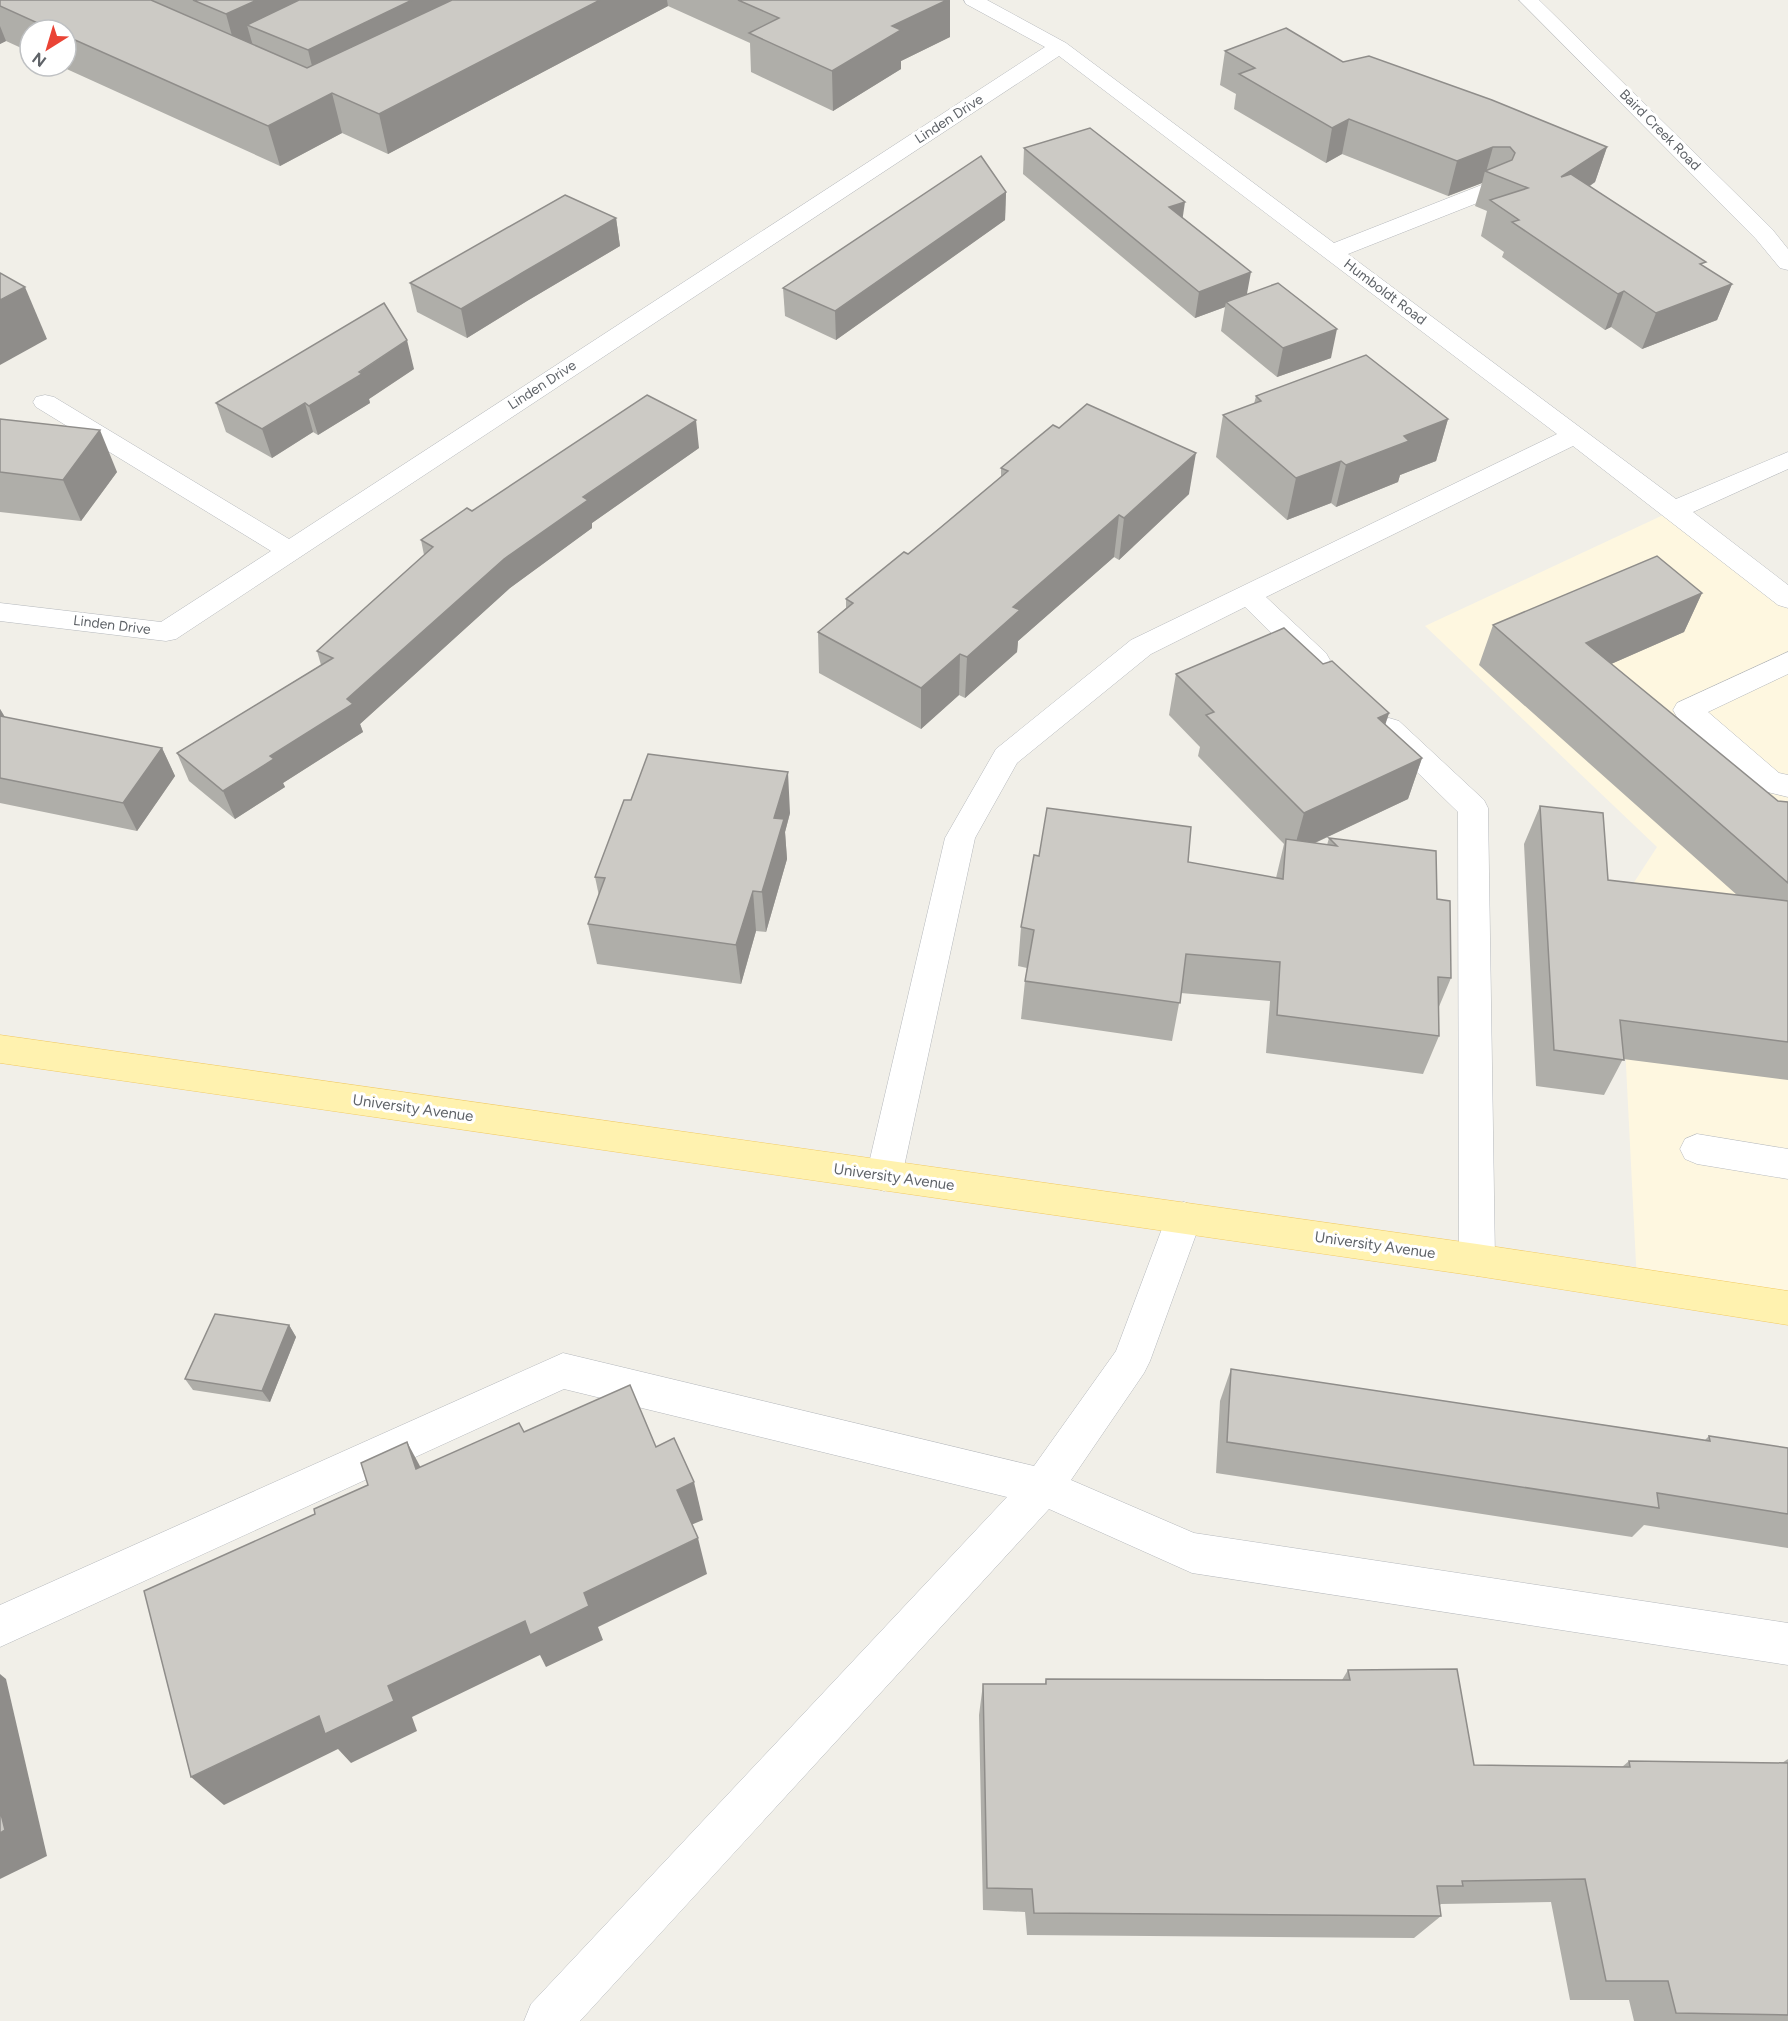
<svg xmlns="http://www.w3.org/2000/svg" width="1788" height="2021" font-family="Figtree,sans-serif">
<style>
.commercial{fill:#fef7e0}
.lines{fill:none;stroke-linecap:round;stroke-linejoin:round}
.minor-casing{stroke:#b5b8bc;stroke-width:1}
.major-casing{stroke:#f2c960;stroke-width:1}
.minor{fill:#fff;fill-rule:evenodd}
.major{fill:#fff2af;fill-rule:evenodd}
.wall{fill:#afaea9}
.shaded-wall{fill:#8f8d8a}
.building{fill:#cccac5;stroke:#8f8d8a;stroke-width:1.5}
.labels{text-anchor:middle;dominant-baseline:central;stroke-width:6;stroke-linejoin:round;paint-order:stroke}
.far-street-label{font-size:14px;fill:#5f6368;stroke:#fff}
.street-label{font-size:15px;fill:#5f6368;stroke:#fff}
</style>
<rect width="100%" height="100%" fill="#f1efe8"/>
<path class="commercial" d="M1674,510L1788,599V1308L1637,1283L1618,907L1657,847L1425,626Z"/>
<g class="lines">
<g class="minor-casing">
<g id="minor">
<path d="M964,0H987L1066,43L1334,243L1484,184L1492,183L1500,184L1503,189L1500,194L1348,254L1676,499L1788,452V469L1693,512L1788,585V608L1778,605L1573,446L1266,597L1326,653L1330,660L1326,667L1316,670L1306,667L1245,607L1151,654L1017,763L975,838L902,1176L896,1187L884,1191L872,1187L866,1176L945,838L996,749L1131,640L1557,434L1059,56L176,639L166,641L0,621V603L161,622L271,551L36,407L33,402L36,397L45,395L54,397L289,539L1045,47L966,4Z"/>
<path d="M1519,0H1539L1772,229L1788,249V270L1780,268L1756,239Z"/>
<path d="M1788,652V674L1708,712L1779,773L1788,775V797L1759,790L1677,717L1673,710L1677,703Z"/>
<path d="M1389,718L1399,721L1484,800L1488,808L1495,1260L1490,1271L1477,1276L1464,1271L1459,1260L1458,812L1379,735L1374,728L1379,721Z"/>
<path d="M1697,1134L1788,1149V1179L1697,1164L1685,1159L1680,1149L1685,1139Z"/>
<path d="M1184,1202L1197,1207L1202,1218L1150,1361L1144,1373L1071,1480L1194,1533L1788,1623V1665L1192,1573L1049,1509L580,2021H524L531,2004L1007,1497L564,1389L0,1647V1605L563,1353L1034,1466L1116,1351L1166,1218L1171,1207Z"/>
</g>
</g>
<g class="major-casing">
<path id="major" d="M0,1035L1477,1244L1788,1291V1325L1477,1276L0,1063Z"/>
</g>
<use href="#minor" class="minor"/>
<use href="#major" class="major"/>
</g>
<g class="wall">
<path d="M0,0H950V37L901,61V69L833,111L751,72L750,43L668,6L388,154L342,133L280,166L60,66H66V30H30V52L6,41L0,44Z"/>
<path d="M1225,51L1343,62L1607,147L1595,182L1590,186L1704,267L1732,284L1717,320L1642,349L1611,327L1605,330L1502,257L1504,252L1481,236L1487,211L1475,206L1482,183L1448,196L1342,154L1326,163L1234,109L1236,94L1220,85Z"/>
<path d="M1024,148L1182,218L1247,295L1331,358L1277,377L1221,331L1225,307L1195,318L1023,174Z"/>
<path d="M1006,192L1005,220L836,340L785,316L783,288Z"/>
<path d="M616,218L620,246L527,301L467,338L417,312L410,283Z"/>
<path d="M414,369L369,399L370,403L318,435L313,432L272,458L226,432L216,403Z"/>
<path d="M1256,396L1448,419L1436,461L1400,475L1398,482L1336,507L1331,503L1287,520L1216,457L1223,415L1254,404Z"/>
<path d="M0,419L117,472L81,521L0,512Z"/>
<path d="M699,448L592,523V528L510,588L360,724L363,732L283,783L285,787L235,819L189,781L177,753L321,665L317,651L424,555L421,540L472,511Z"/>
<path d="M1001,468L1189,494L1119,560L1114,557L1018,641L1017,652L965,698L959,695L921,729L819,673L818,632L846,608V599L908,554L1001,477Z"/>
<path d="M1702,593L1684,632L1611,664L1778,801L1788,802V1080L1623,1059L1604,1095L1536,1086L1524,844L1540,806L1608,880L1737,895L1479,665L1493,625Z"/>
<path d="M1323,664L1389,713L1385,724L1422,758L1408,799L1315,843L1327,845L1329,838L1437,899L1451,978L1438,1009L1439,1036L1423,1074L1266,1053L1270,1001L1181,993L1172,1041L1021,1019L1025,981L1027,968L1018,966L1021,927L1188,862L1276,878L1284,844L1198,756L1200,747L1169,715L1176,674Z"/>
<path d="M0,709L5,717L162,748L175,776L137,831L0,803Z"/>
<path d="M790,813L785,832L787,859L766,932L756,931L741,984L597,964L588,924L599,896L595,877Z"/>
<path d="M289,1325L296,1337L270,1402L193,1390L185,1379Z"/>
<path d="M1231,1369L1705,1440L1709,1436L1788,1448V1548L1644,1525L1632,1537L1216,1473L1220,1401Z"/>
<path d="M1348,1670L1474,1765L1622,1767L1629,1761L1782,1763L1788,1759V2021H1634L1629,2000H1570L1551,1902L1441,1904L1440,1905L1441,1916L1414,1938L1027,1935L1025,1912L983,1910L979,1715L983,1684H1045L1046,1679L1342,1680Z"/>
</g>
<g class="shaded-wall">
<path d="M257,0H349L247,25L253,46L237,54L226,14Z"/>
<path d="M412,0H499L318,90L308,50Z"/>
<path d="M600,0H667L668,6L388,154L379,114Z"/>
<path d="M947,0H950V37L901,61V69L833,111L832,71L892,26Z"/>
<path d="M0,26L6,41L0,44Z"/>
<path d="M332,93L342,133L280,166L268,126Z"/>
<path d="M1349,119L1342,154L1326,163L1332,128Z"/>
<path d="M1493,147L1486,172L1485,171L1482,183L1448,196L1457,161Z"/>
<path d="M1607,147L1595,182L1550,212L1561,177Z"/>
<path d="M1006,192L1005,220L836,340L835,311Z"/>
<path d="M1185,202L1181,229L1169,207Z"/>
<path d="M616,218L620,246L527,301L467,338L461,309L522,273Z"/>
<path d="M1251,272L1246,299L1226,302L1225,307L1195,318L1199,292Z"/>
<path d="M1732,284L1717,320L1642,349L1656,313Z"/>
<path d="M25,287L47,339L0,365V300Z"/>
<path d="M1624,291L1611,327L1605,330L1618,294Z"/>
<path d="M1337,329L1331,358L1277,377L1283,348Z"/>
<path d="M407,340L414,369L369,399L370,403L318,435L309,406Z"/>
<path d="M305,403L313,432L272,458L262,429Z"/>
<path d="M1448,419L1436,461L1400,475L1398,482L1336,507L1346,465L1404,436Z"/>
<path d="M696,420L699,448L592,523V528L510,588L360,724L363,732L283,783L285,787L235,819L223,791L347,699L504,559L583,497Z"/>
<path d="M100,430L117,472L81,521L63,480Z"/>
<path d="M1196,453L1189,494L1119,560L1124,518Z"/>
<path d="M1341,461L1331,503L1287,520L1296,478Z"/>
<path d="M1119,515L1114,557L1018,641L1017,652L965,698L967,657L1013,607Z"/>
<path d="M1702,593L1684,632L1570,682L1586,643Z"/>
<path d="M960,654L959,695L921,729V688Z"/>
<path d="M0,709L10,726L0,740Z"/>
<path d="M1389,713L1376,754L1378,718Z"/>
<path d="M162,748L175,776L137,831L123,803Z"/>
<path d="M1422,758L1408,799L1293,853L1304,813Z"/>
<path d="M788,772L790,813L785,832L787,859L766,932L762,892L774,818Z"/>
<path d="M753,891L756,931L741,984L736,945Z"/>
<path d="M289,1325L296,1337L270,1402L262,1391Z"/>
<path d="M407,1442L428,1481L416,1469Z"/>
<path d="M694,1482L703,1520L686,1527L677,1490Z"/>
<path d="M698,1538L707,1574L598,1627L603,1640L546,1667L540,1655L412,1717L417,1731L351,1763L338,1749L224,1805L191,1777L319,1716L388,1686Z"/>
<path d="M0,1674L6,1679L47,1856L0,1879Z"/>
</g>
<g class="building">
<path d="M0,0H151L307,68L452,0H600L379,114L332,93L268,126L66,36V30H53L0,6Z"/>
<path d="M193,0H257L226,14Z"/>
<path d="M299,0H412L308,50L247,25Z"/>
<path d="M738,0H947L892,26L901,30L832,71L749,33L779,18Z"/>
<path d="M1286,28L1343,62L1369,56L1492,100L1607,147L1561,177L1571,174L1706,262L1700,264L1732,284L1656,313L1624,291L1618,294L1512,222L1519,220L1490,200L1528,188L1485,171L1512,160L1515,153L1510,147H1493L1457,161L1349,119L1332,128L1239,74L1255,68L1225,51Z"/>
<path d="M1090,128L1185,202L1169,207L1251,272L1199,292L1024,148Z"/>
<path d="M981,156L1006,192L835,311L783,288Z"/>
<path d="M565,195L616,218L522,273L461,309L410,283Z"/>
<path d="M0,273L25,287L0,300Z"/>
<path d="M1278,283L1337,329L1283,348L1226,302Z"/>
<path d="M384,303L407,340L359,372L362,374L309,406L305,403L262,429L216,403Z"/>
<path d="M1366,355L1448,419L1404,436L1409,441L1346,465L1341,461L1296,478L1223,415L1261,401L1256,396Z"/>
<path d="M647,395L696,420L583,497L588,500L504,559L347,699L353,704L270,756L274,759L223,791L177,753L333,658L317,651L433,547L421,540L467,508L472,511Z"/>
<path d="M1087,404L1196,453L1124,518L1119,515L1013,607L1020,610L967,657L960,654L921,688L818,632L853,603L846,599L904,552L908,554L940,528L1008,471L1001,468L1053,425L1059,428Z"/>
<path d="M0,419L100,430L63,480L0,472Z"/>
<path d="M1657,556L1702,593L1586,643L1778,801L1788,802V883L1493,625Z"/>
<path d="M1284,628L1323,664L1332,661L1389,713L1378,718L1422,758L1304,813L1206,715L1214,712L1176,674Z"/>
<path d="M0,716L162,748L123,803L0,778Z"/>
<path d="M648,754L788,772L774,818L784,819L762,892L753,891L736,945L588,924L605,878L595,877L624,800H631Z"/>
<path d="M1540,806L1603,813L1608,880L1788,901V1042L1620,1020L1624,1060L1554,1050Z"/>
<path d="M1047,808L1191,827L1188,862L1283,879L1286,839L1337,846L1329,838L1436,851L1437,899L1450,901L1451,978L1438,977L1439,1036L1277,1015L1280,962L1186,954L1180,1003L1025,981L1034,930L1021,927L1034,855L1039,856Z"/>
<path d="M215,1314L289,1325L262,1391L185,1379Z"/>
<path d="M1231,1369L1710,1441L1709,1436L1788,1448V1514L1657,1493L1659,1508L1227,1442Z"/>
<path d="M630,1385L656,1447L674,1438L694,1482L677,1490L698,1538L584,1593L589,1606L530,1635L525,1621L388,1686L394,1701L325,1734L319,1716L191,1777L144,1591L315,1514L314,1509L368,1485L361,1463L407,1442L416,1469L519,1423L524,1432Z"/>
<path d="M1457,1669L1474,1765L1630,1767L1629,1761L1788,1763V2015L1676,2013L1668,1981H1606L1585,1879L1462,1881L1463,1886H1437L1441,1916L1034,1913L1032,1889L987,1888L983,1684H1046V1679L1350,1680L1348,1670Z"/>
<path d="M0,1810L5,1830L0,1833Z"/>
</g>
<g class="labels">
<g class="far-street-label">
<text transform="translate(949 119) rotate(-33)">Linden Drive</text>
<text transform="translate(1660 130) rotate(45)">Baird Creek Road</text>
<text transform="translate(1385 292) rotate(37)">Humboldt Road</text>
<text transform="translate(542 385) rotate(-33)">Linden Drive</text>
<text transform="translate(112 625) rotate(7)">Linden Drive</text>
</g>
<g class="street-label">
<text transform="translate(413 1108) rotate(8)">University Avenue</text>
<text transform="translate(894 1177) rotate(8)">University Avenue</text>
<text transform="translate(1375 1245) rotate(8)">University Avenue</text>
</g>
</g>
<g transform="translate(48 48) rotate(217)"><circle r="28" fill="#ffffff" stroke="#bfc1c3" stroke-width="1.5"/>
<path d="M0-4.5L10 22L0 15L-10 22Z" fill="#ea4335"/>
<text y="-9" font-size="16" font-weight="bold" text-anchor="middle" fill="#5f6368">N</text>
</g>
</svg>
